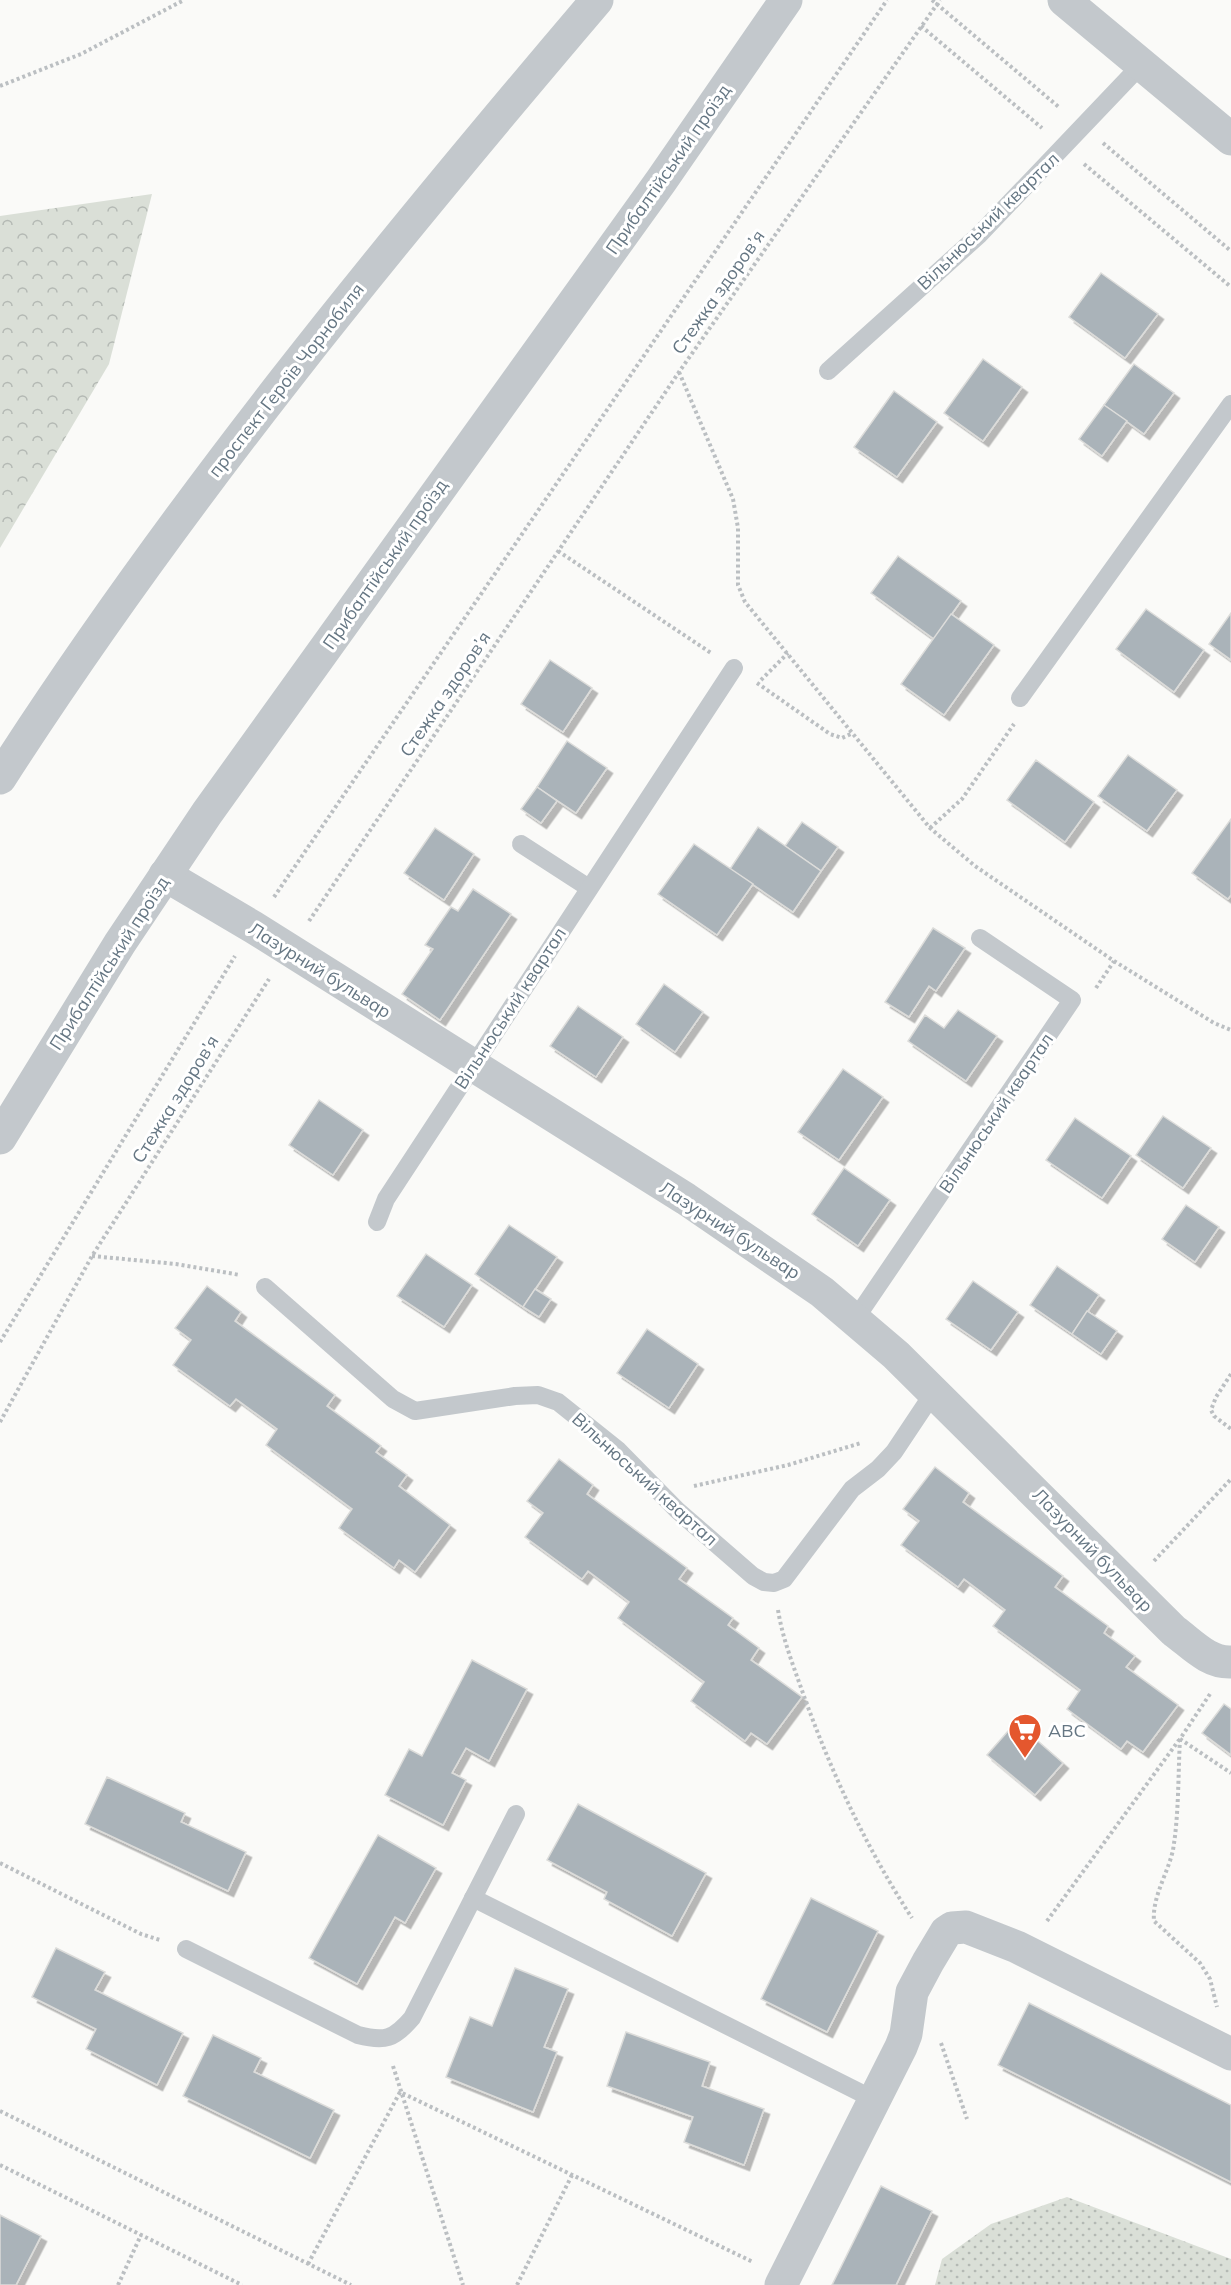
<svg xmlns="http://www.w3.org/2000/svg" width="1231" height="2285" font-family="Mulish,sans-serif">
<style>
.forest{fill:url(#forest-crowns)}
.park{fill:url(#park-dots)}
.building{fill:#aab3b9;stroke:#dcdcda;stroke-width:1.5;filter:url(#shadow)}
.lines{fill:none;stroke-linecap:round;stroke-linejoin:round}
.path{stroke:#bbbfc2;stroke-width:4;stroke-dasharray:3 3;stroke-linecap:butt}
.service{stroke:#c3c8cc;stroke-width:18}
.minor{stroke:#c3c8cc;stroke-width:33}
.tertiary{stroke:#c3c8cc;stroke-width:33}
.labels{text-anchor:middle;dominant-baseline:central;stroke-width:6;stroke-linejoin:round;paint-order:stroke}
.street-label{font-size:18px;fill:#657683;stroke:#fff}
.poi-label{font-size:18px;fill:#657683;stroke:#fff;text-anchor:start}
</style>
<defs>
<pattern id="forest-crowns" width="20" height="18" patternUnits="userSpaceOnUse" patternTransform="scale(1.5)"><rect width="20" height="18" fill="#dadfd7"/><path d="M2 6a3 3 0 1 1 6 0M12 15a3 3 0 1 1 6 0" fill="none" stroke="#b4b9b4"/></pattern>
<pattern id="park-dots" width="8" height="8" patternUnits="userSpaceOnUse" patternTransform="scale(1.5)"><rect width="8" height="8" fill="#dadfd7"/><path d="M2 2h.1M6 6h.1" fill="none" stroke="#b4b9b4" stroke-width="1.8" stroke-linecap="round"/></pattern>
<filter id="shadow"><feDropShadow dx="5.5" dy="5.5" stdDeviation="0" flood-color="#0004"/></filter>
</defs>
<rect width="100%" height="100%" fill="#fafaf8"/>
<path class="forest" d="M152,194L109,364L0,548V216Z"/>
<path class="park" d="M1067,2197L1231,2259V2285H935L942,2259L991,2224Z"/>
<g class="building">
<path d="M1101,273L1158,314L1125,358L1069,317Z"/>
<path d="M983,359L1022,387L983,441L944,413Z"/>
<path d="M1134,364L1174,393L1144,434L1104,405Z"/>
<path d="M894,391L937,422L897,477L854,447Z"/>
<path d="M1104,405L1127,421L1102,456L1079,439Z"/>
<path d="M898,556L961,601L934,639L871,593Z"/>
<path d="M1146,609L1204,650L1174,692L1116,649Z"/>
<path d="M1231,613V660L1209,644Z"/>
<path d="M951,614L994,645L944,715L901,684Z"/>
<path d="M550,660L592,688L563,732L521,704Z"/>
<path d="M567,741L607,768L576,813L537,787Z"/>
<path d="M1128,755L1177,790L1147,831L1098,796Z"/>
<path d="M1036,760L1094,802L1065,842L1007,800Z"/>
<path d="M537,787L557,801L541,823L521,809Z"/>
<path d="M1231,819V895L1228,899L1192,873Z"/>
<path d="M802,822L838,847L821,871L785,846Z"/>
<path d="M758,827L821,871L793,912L730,869Z"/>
<path d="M435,828L474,854L444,900L404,873Z"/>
<path d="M694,844L753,884L717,935L658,894Z"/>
<path d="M473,889L511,914L440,1020L402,994L433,949L425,945L451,907L458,911Z"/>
<path d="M933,928L965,948L936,991L929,986L909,1017L885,1002Z"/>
<path d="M664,984L703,1012L675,1052L636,1024Z"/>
<path d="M578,1006L623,1037L596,1077L550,1046Z"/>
<path d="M958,1010L997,1036L966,1081L908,1041L925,1015L944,1028Z"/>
<path d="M843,1069L883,1097L839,1160L798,1132Z"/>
<path d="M319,1100L363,1130L333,1175L289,1145Z"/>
<path d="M1163,1116L1211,1148L1183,1188L1136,1155Z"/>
<path d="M1075,1118L1131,1156L1102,1198L1046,1160Z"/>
<path d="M844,1168L890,1200L858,1246L812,1214Z"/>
<path d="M1186,1205L1219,1227L1195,1262L1162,1239Z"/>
<path d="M509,1225L557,1257L523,1307L475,1274Z"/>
<path d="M426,1254L472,1285L444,1327L397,1296Z"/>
<path d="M1057,1266L1099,1295L1072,1334L1030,1305Z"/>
<path d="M973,1281L1018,1312L991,1350L946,1319Z"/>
<path d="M207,1286L241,1312L235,1321L335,1395L327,1406L381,1446L376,1452L407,1475L399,1486L450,1525L415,1572L399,1560L394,1568L339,1528L352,1509L266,1445L277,1429L236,1399L230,1406L173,1365L191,1340L175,1328Z"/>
<path d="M535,1289L551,1299L539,1317L523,1307Z"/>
<path d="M1087,1311L1117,1331L1101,1354L1072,1334Z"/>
<path d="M647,1329L698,1364L669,1408L617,1373Z"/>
<path d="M559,1459L593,1485L587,1494L687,1568L679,1579L733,1618L728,1625L759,1648L751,1660L802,1697L767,1744L751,1733L745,1741L691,1701L704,1682L618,1618L629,1602L588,1571L582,1579L525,1537L543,1513L527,1501Z"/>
<path d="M935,1467L969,1493L963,1502L1063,1576L1055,1587L1108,1626L1104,1633L1135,1656L1126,1667L1178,1705L1143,1752L1127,1741L1121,1749L1067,1709L1080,1690L993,1626L1005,1610L964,1579L958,1587L901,1545L919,1521L903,1509Z"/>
<path d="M472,1660L527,1689L489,1761L466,1748L452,1773L466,1780L443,1825L385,1795L409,1749L422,1756Z"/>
<path d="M1224,1704L1231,1709V1755L1202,1733Z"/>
<path d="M1016,1722L1063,1763L1035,1795L987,1755Z"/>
<path d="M107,1777L185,1813L181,1822L246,1852L228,1891L85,1824Z"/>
<path d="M578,1804L706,1873L672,1936L604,1899L607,1892L547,1860Z"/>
<path d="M378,1835L436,1868L405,1923L395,1917L357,1984L309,1958Z"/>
<path d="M811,1898L878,1931L827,2032L761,1999Z"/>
<path d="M56,1948L105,1972L95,1990L183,2033L157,2085L86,2049L96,2029L32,1997Z"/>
<path d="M515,1968L568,1989L544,2047L557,2052L533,2112L446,2077L470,2017L492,2026Z"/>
<path d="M1029,2003L1231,2105V2182L998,2065Z"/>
<path d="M626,2032L710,2062L702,2086L764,2109L744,2165L684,2142L693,2117L607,2086Z"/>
<path d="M213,2035L261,2058L254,2072L334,2110L310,2158L183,2096Z"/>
<path d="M881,2186L932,2211L896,2285H832Z"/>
<path d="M0,2215L41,2236L16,2285H0Z"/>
</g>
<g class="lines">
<g class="path">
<path d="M932,0L1060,108"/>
<path d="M921,26L1042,128"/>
<path d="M0,86L81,54L184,0"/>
<path d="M1103,143L1231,251"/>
<path d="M1084,164L1231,287"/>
<path d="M679,372L733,499L738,528V585L745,602L930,828L975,866L1114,961L1214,1023L1231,1030"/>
<path d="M558,551L711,653"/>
<path d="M761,680L788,653"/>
<path d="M757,683L830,734L842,738L853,733"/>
<path d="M930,828L962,799L1014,724"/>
<path d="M274,897L887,0"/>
<path d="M309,921L679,372L940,0"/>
<path d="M1096,988L1114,961"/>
<path d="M92,1256L176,1264L240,1275"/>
<path d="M0,1342L235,956"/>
<path d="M1231,1374L1216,1397L1211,1410L1214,1416L1231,1429"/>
<path d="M0,1422L92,1256L269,979"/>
<path d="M694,1486L788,1465L861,1443"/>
<path d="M1154,1561L1231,1479"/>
<path d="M778,1610C783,1641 795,1670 805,1699C833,1776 867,1849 912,1918"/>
<path d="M1210,1694L1180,1739L1231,1773"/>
<path d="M1180,1739C1178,1775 1179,1814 1173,1850C1168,1873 1152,1897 1154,1921L1200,1963L1210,1979L1217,2007"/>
<path d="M0,1863L141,1934L160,1940"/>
<path d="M1047,1921L1179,1740"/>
<path d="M941,2043L967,2119"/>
<path d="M393,2066L463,2285"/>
<path d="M0,2111L351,2285"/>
<path d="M0,2165L242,2285"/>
<path d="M308,2264L400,2092L753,2262"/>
<path d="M118,2285L141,2235"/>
<path d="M517,2285L572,2175"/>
</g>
<g class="service">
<path d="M828,371L979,235L1141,65"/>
<path d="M1020,698L1231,404"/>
<path d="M521,844L589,888"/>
<path d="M377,1222L386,1199L734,668"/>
<path d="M265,1287L393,1399L415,1411L515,1396L538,1395L558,1402L618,1450L677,1510L753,1576L764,1582L774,1583L784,1579L852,1489L878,1469L894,1452L934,1392"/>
<path d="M856,1318L1072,1000L980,938"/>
<path d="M473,1898L875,2100"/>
<path d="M186,1949L358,2035C385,2042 394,2039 412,2018L516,1814"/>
</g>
<g class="minor">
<path d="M165,875L253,927L686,1199L822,1292L896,1355L1174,1631C1192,1644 1208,1663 1231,1662"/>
<path d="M0,1138L120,943L207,813L661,181L786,0"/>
<path d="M781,2285L901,2047L906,2034L912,1992L928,1962L946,1932L952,1928L966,1927L1017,1947L1231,2054"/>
</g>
<g class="tertiary">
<path d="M1064,0L1231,139"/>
<path d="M0,778C177,503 385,249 597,0"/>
</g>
</g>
<defs>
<g id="supermarket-pin" transform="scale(1.725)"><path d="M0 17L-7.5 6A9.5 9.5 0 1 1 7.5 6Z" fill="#e4572e" stroke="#fff"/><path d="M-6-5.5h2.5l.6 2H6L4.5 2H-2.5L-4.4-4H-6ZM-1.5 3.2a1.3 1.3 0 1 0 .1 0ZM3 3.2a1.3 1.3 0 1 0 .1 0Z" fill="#fff"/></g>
</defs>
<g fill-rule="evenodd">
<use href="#supermarket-pin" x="1025" y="1730"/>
</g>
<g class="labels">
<g class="street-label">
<text transform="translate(668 169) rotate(-55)">Прибалтійський проїзд</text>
<text transform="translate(988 221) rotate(-44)">Вільнюський квартал</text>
<text transform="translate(718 292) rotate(-55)">Стежка здоров’я</text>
<text transform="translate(286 380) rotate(-52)">проспект Героїв Чорнобиля</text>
<text transform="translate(385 564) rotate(-55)">Прибалтійський проїзд</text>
<text transform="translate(445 694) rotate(-56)">Стежка здоров’я</text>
<text transform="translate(109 963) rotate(-57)">Прибалтійський проїзд</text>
<text transform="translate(320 970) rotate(32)">Лазурний бульвар</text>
<text transform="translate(510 1008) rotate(-57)">Вільнюський квартал</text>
<text transform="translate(175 1099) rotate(-58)">Стежка здоров’я</text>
<text transform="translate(996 1113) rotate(-56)">Вільнюський квартал</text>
<text transform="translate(730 1230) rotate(33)">Лазурний бульвар</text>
<text transform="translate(645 1479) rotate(42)">Вільнюський квартал</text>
<text transform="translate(1093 1550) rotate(46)">Лазурний бульвар</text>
</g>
<g class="poi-label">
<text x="1048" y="1730">АВС</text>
</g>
</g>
</svg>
